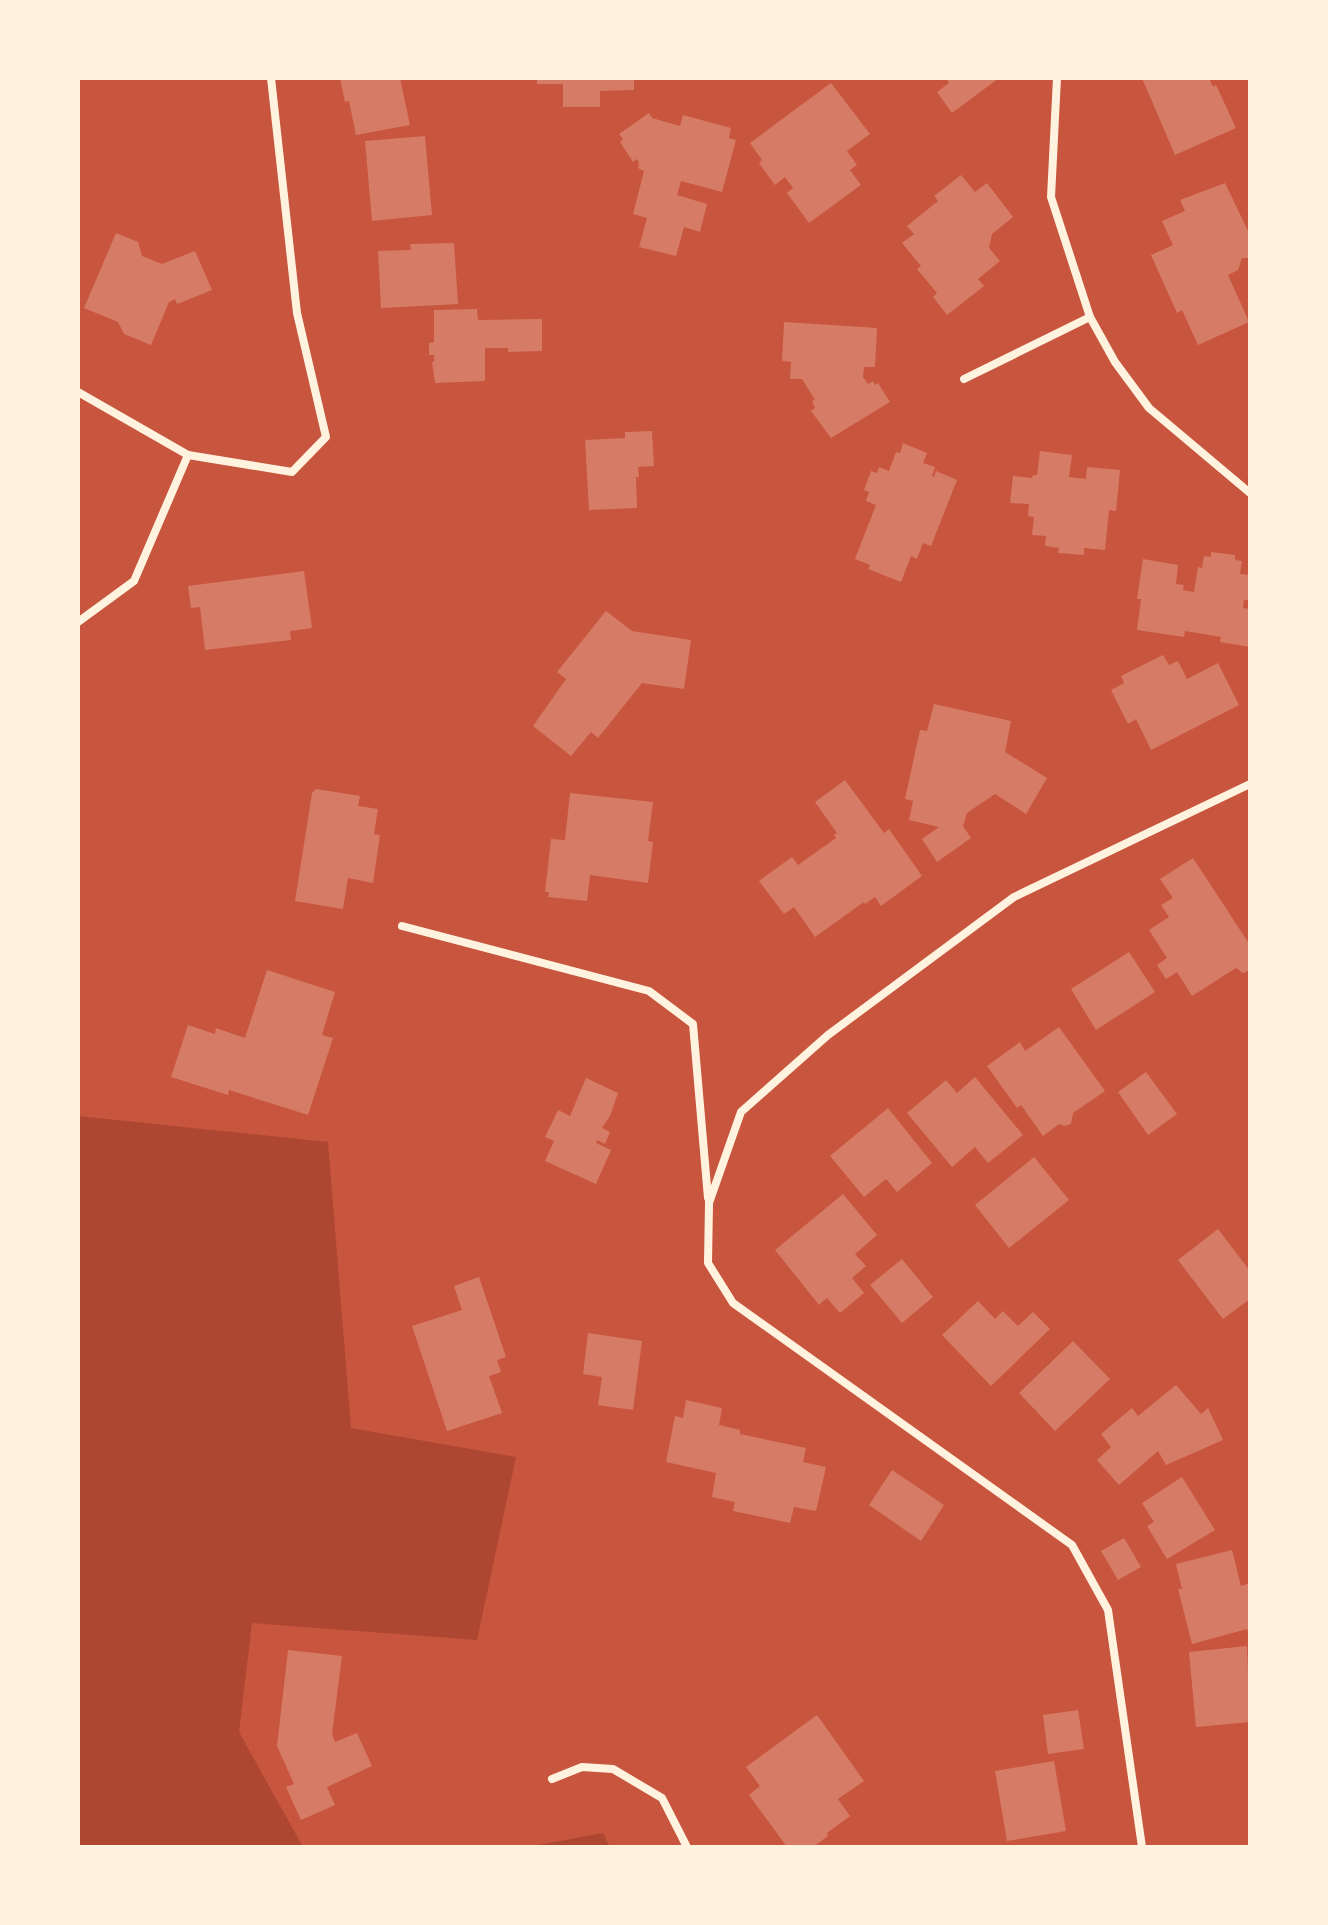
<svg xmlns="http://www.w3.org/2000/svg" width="1328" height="1925" font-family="Quicksand,sans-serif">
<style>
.green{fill:#ae4732}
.building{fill:#d67c66}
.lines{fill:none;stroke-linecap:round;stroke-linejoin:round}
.minor{stroke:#fff3e0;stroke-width:8}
</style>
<rect width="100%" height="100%" fill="#c8553d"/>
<g class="green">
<path d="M78,1116L328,1142L351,1428L516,1457L477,1640L252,1623L239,1732L303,1847H78Z"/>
<path d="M603,1833L610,1847H528Z"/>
</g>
<g class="building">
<path d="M340,78H400L410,125L356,135L349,101L345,102Z"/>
<path d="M537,78H634V90L600,91V107H563V84H537Z"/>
<path d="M950,78H999L952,113L937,92L949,83L947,80Z"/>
<path d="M1142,78H1209L1213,87L1216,85L1236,128L1175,155Z"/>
<path d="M831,83L870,134L847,151L857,165L850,170L861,185L809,223L787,193L793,188L785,177L775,185L759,163L762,160L750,143Z"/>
<path d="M649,113L652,118L680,126L683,115L731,128L729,138L736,140L722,192L681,181L677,195L707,204L700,232L684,227L676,256L639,247L647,218L633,214L644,171L638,168L639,163L637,159L633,162L620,142L623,139L619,134Z"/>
<path d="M425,136L432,215L372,221L365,141Z"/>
<path d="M961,175L975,192L987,183L1013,217L992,234L989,248L1000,261L978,279L984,286L947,315L933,297L937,293L917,269L921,266L902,243L914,234L907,226L938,201L934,196Z"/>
<path d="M1225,183L1250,235V258H1242L1238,270L1228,275L1249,322L1198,345L1182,310L1177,313L1151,255L1173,245L1162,221L1185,211L1180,200Z"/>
<path d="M116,233L138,242L142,256L162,264L195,251L212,290L177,304L175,299L169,302L151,345L124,334L118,322L84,308Z"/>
<path d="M454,243L458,304L381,308L378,251L411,250L410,244Z"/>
<path d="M477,309L478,320L542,319V351L508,352V348H485V381L435,383L432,362H434V355H429V343L434,342V310Z"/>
<path d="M784,322L877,328L875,367H864L863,377L868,384L873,381L875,385L878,383L890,402L831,438L811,411L815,408L812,401L815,400L802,379H790L791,362L782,361Z"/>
<path d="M652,431L654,466L638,467L639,477H636L637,508L589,510L585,440L625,438V432Z"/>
<path d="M903,443L927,453L923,463L935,467L932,476L934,477L936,471L957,480L931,546L923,543L917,559L911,556L901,582L868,569L870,565L855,559L876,505L866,501L869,492L864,490L871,471L877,473L879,467L889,471L896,452L900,453Z"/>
<path d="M1040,451L1072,455L1069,477L1086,479L1087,467L1120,470L1116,511L1109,510L1105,550L1084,548V555L1058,553L1059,548L1045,546L1046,536L1032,535L1034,517L1028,516L1029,504L1010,503L1013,476L1032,478L1033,475H1037Z"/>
<path d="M1211,552L1235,555V560L1242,561L1240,574L1250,575L1249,600H1244L1243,608L1250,609V647L1220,642L1221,637L1185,631L1184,637L1137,630L1141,599H1137L1143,559L1178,565L1176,584L1184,585L1183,590L1194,592L1198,567L1202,568L1204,556L1211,557Z"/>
<path d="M304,571L312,628L290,631L291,640L205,650L200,607L191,608L188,586Z"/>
<path d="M606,611L632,631L691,640L684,689L642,683L598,738L591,732L571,756L533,726L566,679L557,672Z"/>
<path d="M1163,655L1169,665L1178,661L1187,679L1218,663L1239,705L1151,750L1136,719L1128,724L1111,690L1124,683L1121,676Z"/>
<path d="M934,704L1011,721L1005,752L1047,778L1026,814L995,794L967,813L963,826L971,838L937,862L922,839L939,827L909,820L913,801L905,799L920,730L927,731Z"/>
<path d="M845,780L884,833L889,829L922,876L881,906L875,897L865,904L864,902L815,937L794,907L784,914L759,881L792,857L798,865L836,838L834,835L837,833L815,802Z"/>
<path d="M316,789L360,796L358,806L378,809L374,834L380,835L373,883L348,878L343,909L295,901L312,793Z"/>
<path d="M570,793L653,802L648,841L653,842L648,883L590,875L587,901L548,897L549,892H545L551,839L565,840Z"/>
<path d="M1193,858L1250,945V970L1243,973L1236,968L1192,996L1177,972L1166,979L1157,965L1167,958L1149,930L1169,917L1161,905L1173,898L1160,879Z"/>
<path d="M1129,952L1155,992L1096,1030L1071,989Z"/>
<path d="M267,970L335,992L322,1035L333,1038L308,1115L229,1090L228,1095L171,1077L188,1025L215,1034L216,1028L245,1038Z"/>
<path d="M1059,1027L1105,1091L1073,1113L1071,1124L1064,1126L1059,1124L1043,1136L1021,1105L1017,1108L987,1066L1020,1042L1025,1051Z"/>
<path d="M1146,1072L1177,1114L1148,1135L1118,1092Z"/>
<path d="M975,1077L1023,1135L988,1163L975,1147L952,1167L907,1113L946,1080L957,1093Z"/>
<path d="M586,1078L618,1093L610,1116L602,1128L610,1132L605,1144L597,1140L596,1143L611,1150L596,1184L545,1161L554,1141L545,1137L558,1110L570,1116Z"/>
<path d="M888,1108L932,1163L897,1192L886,1179L864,1197L830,1156Z"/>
<path d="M1034,1157L1069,1200L1009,1248L975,1205Z"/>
<path d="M843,1194L877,1235L855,1254L866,1266L852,1278L864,1293L840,1313L827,1298L819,1305L775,1250Z"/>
<path d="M1218,1229L1250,1271V1299L1223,1319L1178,1260Z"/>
<path d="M902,1259L933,1297L902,1323L870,1285Z"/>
<path d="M479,1277L506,1357L497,1360L501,1372L489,1376L502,1413L447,1431L412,1326L462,1310L454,1286Z"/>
<path d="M978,1301L995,1319L1003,1311L1018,1326L1033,1312L1050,1329L991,1386L942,1335Z"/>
<path d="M588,1333L642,1341L633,1410L598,1405L602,1377L583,1374Z"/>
<path d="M1073,1341L1110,1379L1055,1431L1019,1393Z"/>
<path d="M1176,1385L1201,1414L1208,1408L1223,1440L1166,1465L1158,1451L1119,1485L1097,1460L1111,1447L1101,1434L1132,1408L1138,1416Z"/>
<path d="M686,1400L722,1408L719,1425L740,1430V1434L806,1448L803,1462L826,1467L816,1511L794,1507L790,1523L733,1511L735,1502L712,1497L716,1473L666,1462L675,1416L683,1418Z"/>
<path d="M892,1470L944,1505L921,1541L869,1505Z"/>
<path d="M1182,1477L1215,1530L1167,1559L1147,1526L1154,1522L1142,1503Z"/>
<path d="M1124,1538L1141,1567L1118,1580L1101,1551Z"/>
<path d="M1232,1550L1241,1586L1250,1583V1638L1247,1629L1192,1644L1178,1589H1182L1176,1564Z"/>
<path d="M1247,1646L1250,1722L1196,1727L1189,1652Z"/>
<path d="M288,1650L342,1656L332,1734L335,1742L357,1733L372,1766L327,1787L335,1805L301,1820L286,1787L294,1784L277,1746Z"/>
<path d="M1078,1710L1084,1749L1048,1754L1043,1715Z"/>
<path d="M817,1715L864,1781L838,1799L850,1816L827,1833L828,1836L813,1847H787L749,1795L760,1786L746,1767Z"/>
<path d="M1054,1761L1066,1831L1007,1841L995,1771Z"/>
</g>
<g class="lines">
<g class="minor">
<path d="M1057,78L1051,197L1090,317L1115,362L1149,408L1250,493"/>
<path d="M964,379L1090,317"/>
<path d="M78,392L188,455L292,472L326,437L297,313L271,78"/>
<path d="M78,622L134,581L188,455"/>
<path d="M402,926L649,991L693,1024L708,1198"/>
<path d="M552,1779L582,1767L613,1769L662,1798L687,1847"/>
<path d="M1142,1847L1108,1610L1072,1545L733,1303L708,1263L709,1203L741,1112L828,1035L1014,897L1250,784"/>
</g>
</g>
<rect width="1328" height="1925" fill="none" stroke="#fff3e0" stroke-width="160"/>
</svg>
